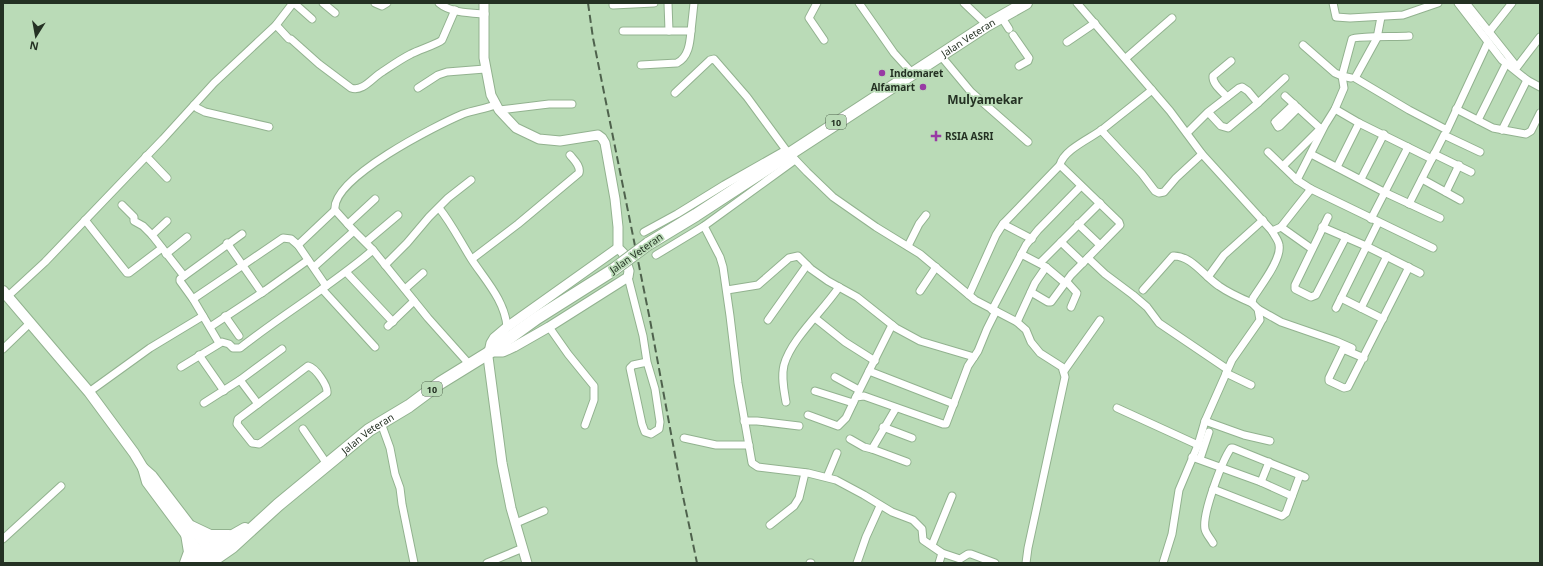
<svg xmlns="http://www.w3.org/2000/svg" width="1543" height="566" font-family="'Noto Sans',sans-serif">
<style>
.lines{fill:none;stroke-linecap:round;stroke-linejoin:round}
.street-casing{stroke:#92b28f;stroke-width:9}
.secondary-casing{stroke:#92b28f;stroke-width:11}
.primary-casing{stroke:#92b28f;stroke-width:12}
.highway-casing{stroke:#92b28f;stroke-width:14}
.street{stroke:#fff;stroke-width:7}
.secondary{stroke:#fff;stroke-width:9}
.primary{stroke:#fff;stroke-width:10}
.highway{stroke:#fff;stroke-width:12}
.rail{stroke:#4f624d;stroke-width:2;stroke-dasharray:8 4;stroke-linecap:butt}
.highway-bridge-casing{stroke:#92b28f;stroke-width:14;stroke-linecap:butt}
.highway-bridge{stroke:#fff;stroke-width:12}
.poi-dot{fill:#983ba4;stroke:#badbb7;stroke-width:1.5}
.labels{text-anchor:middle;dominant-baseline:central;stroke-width:3.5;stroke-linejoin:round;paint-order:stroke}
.shield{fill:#badbb7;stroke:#51644f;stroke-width:1}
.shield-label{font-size:9px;font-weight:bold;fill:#243123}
.street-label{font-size:10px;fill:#243123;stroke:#badbb7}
.poi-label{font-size:10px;font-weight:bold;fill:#243123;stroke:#badbb7;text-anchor:start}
.quarter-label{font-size:12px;font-weight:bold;fill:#243123;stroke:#badbb7}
</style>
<rect width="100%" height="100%" fill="#badbb7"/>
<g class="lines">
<g class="street-casing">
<g id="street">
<path d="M294,3L312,19"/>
<path d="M323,3L335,13"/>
<path d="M375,3L382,6L387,3"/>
<path d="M439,3C451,13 470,13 485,14"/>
<path d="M668,3L669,31"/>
<path d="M817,3L809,18L824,40"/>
<path d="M859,3L894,53L913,74"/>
<path d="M964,3L987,25"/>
<path d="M1077,3L1170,111L1202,154L1272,231C1274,235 1279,241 1279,245C1282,259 1260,287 1253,298L1252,303L1258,309L1260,320L1232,360L1205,421L1198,445L1179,490L1172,534L1163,563"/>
<path d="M1333,3L1336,17L1350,18L1403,15L1438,3"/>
<path d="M1458,3L1502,60L1527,80L1540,87"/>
<path d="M1466,3L1517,67L1540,37"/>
<path d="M613,5L654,3"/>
<path d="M1381,17L1377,38L1355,78L1409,110L1447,130L1488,42"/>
<path d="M1002,18L1009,29"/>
<path d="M276,25L289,39H291L319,64L351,88C363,92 372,78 382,72C391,66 401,59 411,54C418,50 438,44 442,40L455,10"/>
<path d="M623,31H691C690,42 689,57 677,63L641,65"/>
<path d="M691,31L694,3"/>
<path d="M1489,32L1512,3"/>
<path d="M1013,35L1029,58L1028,61L1019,66"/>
<path d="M1067,42L1095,23"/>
<path d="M1303,45L1335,73L1342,76L1351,78"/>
<path d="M941,56L971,92L1028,142"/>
<path d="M1126,58L1172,18"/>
<path d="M418,88L438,75L447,72L485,69"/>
<path d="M675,93L710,60L714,59L747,97L786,150L807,172L833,197L876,227L920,254L975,300L1017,322L1026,330L1031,342L1040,353L1062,367L1065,377L1028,548L1026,563"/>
<path d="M1285,96L1321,129"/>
<path d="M1227,97C1222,91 1212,84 1213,76L1231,61"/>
<path d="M1258,103L1285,78"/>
<path d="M1294,104L1275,122L1278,127L1280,126L1298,108"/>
<path d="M194,105L197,108L205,112L269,127"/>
<path d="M1335,109L1359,123L1432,159"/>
<path d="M1456,109L1493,128L1526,134L1531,131L1540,113"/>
<path d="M499,110L549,104H572"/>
<path d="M1478,120L1506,64"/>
<path d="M1101,130L1142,174L1155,191L1159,193L1164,192L1176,178L1202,154"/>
<path d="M1502,130L1527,80"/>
<path d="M1187,133L1208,112L1239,88L1242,87L1248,91L1258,103L1228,128L1221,126L1208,112"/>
<path d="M1268,152L1297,180L1311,189L1433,248"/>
<path d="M1311,154L1384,192L1440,218"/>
<path d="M1434,154L1471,172"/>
<path d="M146,156L167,178"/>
<path d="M1060,165C1063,150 1091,138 1103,129C1119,116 1136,103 1152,90"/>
<path d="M1283,166L1321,128"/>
<path d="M1337,167L1359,123"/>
<path d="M1361,179L1384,134"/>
<path d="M1422,179L1460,200"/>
<path d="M1297,180L1325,125L1335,109L1344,88L1342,76L1352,39C1355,36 1399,37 1409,36"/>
<path d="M1446,192L1459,165"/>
<path d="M1409,204L1444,135L1480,152"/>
<path d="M122,205L134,217V221L143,226L152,235"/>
<path d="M439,208C452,224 461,243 472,260C486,281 505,301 507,327"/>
<path d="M1328,217L1295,285V289L1311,297L1316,295L1346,237"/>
<path d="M1371,219L1408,147"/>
<path d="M85,220L127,273H129L162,248"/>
<path d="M167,221L152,235L184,276"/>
<path d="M348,224L375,199"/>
<path d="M1003,224L1032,239"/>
<path d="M1078,224L1100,245"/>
<path d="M704,226L720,257L723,267L730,316L738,383L752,463L758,467L808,473L836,480L864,495L892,512L913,520L922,529L923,540L942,553L960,559L968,554H971L995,563"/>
<path d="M1281,227L1312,249"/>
<path d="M1322,227L1366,246L1420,273"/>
<path d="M1272,231L1281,227L1311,189"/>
<path d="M644,232L677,214L724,185L784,151"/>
<path d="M366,242L398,215"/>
<path d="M1061,242L1083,263"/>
<path d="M227,243L262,293"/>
<path d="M298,245L335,210"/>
<path d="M908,246L919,224L926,215"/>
<path d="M166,254L187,237"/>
<path d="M1021,254L1046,267L1065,283"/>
<path d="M656,255L704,226L795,160"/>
<path d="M1088,258L1105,274L1133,295L1147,307L1159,323L1227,369"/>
<path d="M472,259L518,224L579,173C581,166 574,160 570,155"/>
<path d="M1040,263L1100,203"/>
<path d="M385,265L407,243L429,217L448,198L471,180"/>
<path d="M314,267L354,231"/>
<path d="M347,273L393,322"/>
<path d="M628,277L643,336L647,362L655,389L660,422L659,429L651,434L645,432L642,424L630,368L633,365L647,362"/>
<path d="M1208,277L1224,255L1263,220"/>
<path d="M1067,282L1077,293L1071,307"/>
<path d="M322,289L375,347"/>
<path d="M405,289L423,273"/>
<path d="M727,290L758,285L789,258L798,256L811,269L828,281L857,297L896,328L920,341L974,357"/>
<path d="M1143,290L1173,256C1191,255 1204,276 1219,286C1229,293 1240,298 1252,303"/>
<path d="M920,291L936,267"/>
<path d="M969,295L996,235L1003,224L1060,165L1119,222L1120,225L1071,275L1051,302H1048L1031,292"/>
<path d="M7,297L45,262L163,139L214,83L276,25L293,3"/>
<path d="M1341,298L1383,319"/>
<path d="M193,299L283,238L291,239L298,245L326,286"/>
<path d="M1336,308L1378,223"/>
<path d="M1361,308L1387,256"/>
<path d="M1258,309L1281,322L1336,341L1352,348"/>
<path d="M992,310L1026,245L1038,230L1081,186"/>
<path d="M225,316L239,336"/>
<path d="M815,318L845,342L875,361"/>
<path d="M768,320L807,265"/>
<path d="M1017,322L1035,283L1046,267"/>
<path d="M388,326L414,301"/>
<path d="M210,327L266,290L308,260"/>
<path d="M549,327L568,354L594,386V400L585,425"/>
<path d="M219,343L193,299L180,281V279L242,234"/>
<path d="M3,349L30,323"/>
<path d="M199,355L224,391"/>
<path d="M1364,358L1343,349L1329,378V381L1344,388L1348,387L1409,267"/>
<path d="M470,365L428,318L373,250L354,231L335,210C331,178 437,125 463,114C474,110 485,109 495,105"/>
<path d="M308,366C316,368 328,386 327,393L262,442L259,444L252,443L237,424L238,419Z"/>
<path d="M181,367L222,342L229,344L233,348H240C283,314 331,286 373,250"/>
<path d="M869,371L954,404"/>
<path d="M1064,371L1100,320"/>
<path d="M1226,373L1251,385"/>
<path d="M835,377L859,390"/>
<path d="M240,380L258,404"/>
<path d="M815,391L853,403"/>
<path d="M89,392L150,348L203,316"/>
<path d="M856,397L892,325"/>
<path d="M786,402C784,391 781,377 784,365C791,339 823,311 839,287"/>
<path d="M204,403L240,380L282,349"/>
<path d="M896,408L872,449L907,462"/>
<path d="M1117,408L1198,445"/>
<path d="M808,415L838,426L846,418L856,397L864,396L943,424H946L968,366L978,351L987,329L996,311"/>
<path d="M744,421H757L799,426"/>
<path d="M1205,421L1244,435L1270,441"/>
<path d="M381,423L390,448L395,474L400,488L402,504L414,563"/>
<path d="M883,427L912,438"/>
<path d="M303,429L327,464"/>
<path d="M684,438L716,445H749"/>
<path d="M850,439L864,447L872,449"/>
<path d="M1192,457L1261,482L1292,496"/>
<path d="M1200,459L1209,432"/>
<path d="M827,477L837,453"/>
<path d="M1261,482L1269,462"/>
<path d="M1213,489L1282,516L1286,513L1300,475"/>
<path d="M516,523L544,511"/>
<path d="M770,525L794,506L799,498L805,473"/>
<path d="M3,539L61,486"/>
<path d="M1213,543C1211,539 1206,534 1205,529C1202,514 1222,461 1231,448H1233L1305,477"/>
<path d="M932,545L952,496"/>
<path d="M487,563L523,548"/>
<path d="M810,563H811"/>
<path d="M857,563L866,537L880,506"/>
<path d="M939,563L942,553"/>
</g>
</g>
<g class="secondary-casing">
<g id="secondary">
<path d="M484,3V58L491,95L499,110L516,128L539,139L560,141L598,135L602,138L605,143L615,199L618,227V248L623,253L629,271L628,277L549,327L514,347L503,352H489"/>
<path d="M527,563L511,508L502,463L488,357L491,343L494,338L507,327L618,248"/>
</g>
</g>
<g class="primary-casing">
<g id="primary">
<path d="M3,291L89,392L134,453L143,468L147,482L205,560"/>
<path d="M143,468L152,476L191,527L214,555"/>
</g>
</g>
<g class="highway-casing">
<g id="highway">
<path id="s1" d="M648,244L696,215L987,25L1026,3"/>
<path d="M191,527L210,536H229"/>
<path d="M186,563L190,552L187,534"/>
<path d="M190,563L201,554L245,529"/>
<path id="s2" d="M209,563L232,547L278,505L369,430L409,406L440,383L487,354L537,318L613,270"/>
</g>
</g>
<use href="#street" class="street"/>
<use href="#secondary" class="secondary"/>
<use href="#primary" class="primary"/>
<use href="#highway" class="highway"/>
<path class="rail" d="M588,3L593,38L650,320L680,482L697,563"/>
<g class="highway-bridge-casing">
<path id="highway-bridge" d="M613,270L648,244"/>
</g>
<use href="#highway-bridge" class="highway-bridge"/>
</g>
<g class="poi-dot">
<circle cx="882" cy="73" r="4"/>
<circle cx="923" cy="87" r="4"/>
<path d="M934 130h4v4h4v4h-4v4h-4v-4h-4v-4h4z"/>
</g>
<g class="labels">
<g class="shield">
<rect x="826" y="115" width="20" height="14" rx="3"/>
<rect x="422" y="382" width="20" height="14" rx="3"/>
</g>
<g class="shield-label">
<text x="836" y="122">10</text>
<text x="432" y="389">10</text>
</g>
<g class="street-label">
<text stroke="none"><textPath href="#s1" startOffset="381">Jalan Veteran</textPath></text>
<text transform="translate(636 253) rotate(-35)">Jalan Veteran</text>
<text stroke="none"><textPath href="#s2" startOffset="205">Jalan Veteran</textPath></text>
</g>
<g class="poi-label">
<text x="890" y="73">Indomaret</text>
<text x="915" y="87" text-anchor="end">Alfamart</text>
<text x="945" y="136">RSIA ASRI</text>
</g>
<g class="quarter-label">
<text x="985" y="99">Mulyamekar</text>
</g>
</g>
<rect width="1543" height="566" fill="none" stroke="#243123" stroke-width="8"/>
<g transform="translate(36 36) rotate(191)" stroke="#badbb7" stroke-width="3" paint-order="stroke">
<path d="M0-3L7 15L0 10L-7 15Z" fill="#243123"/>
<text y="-6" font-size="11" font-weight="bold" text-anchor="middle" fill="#243123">N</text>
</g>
</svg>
